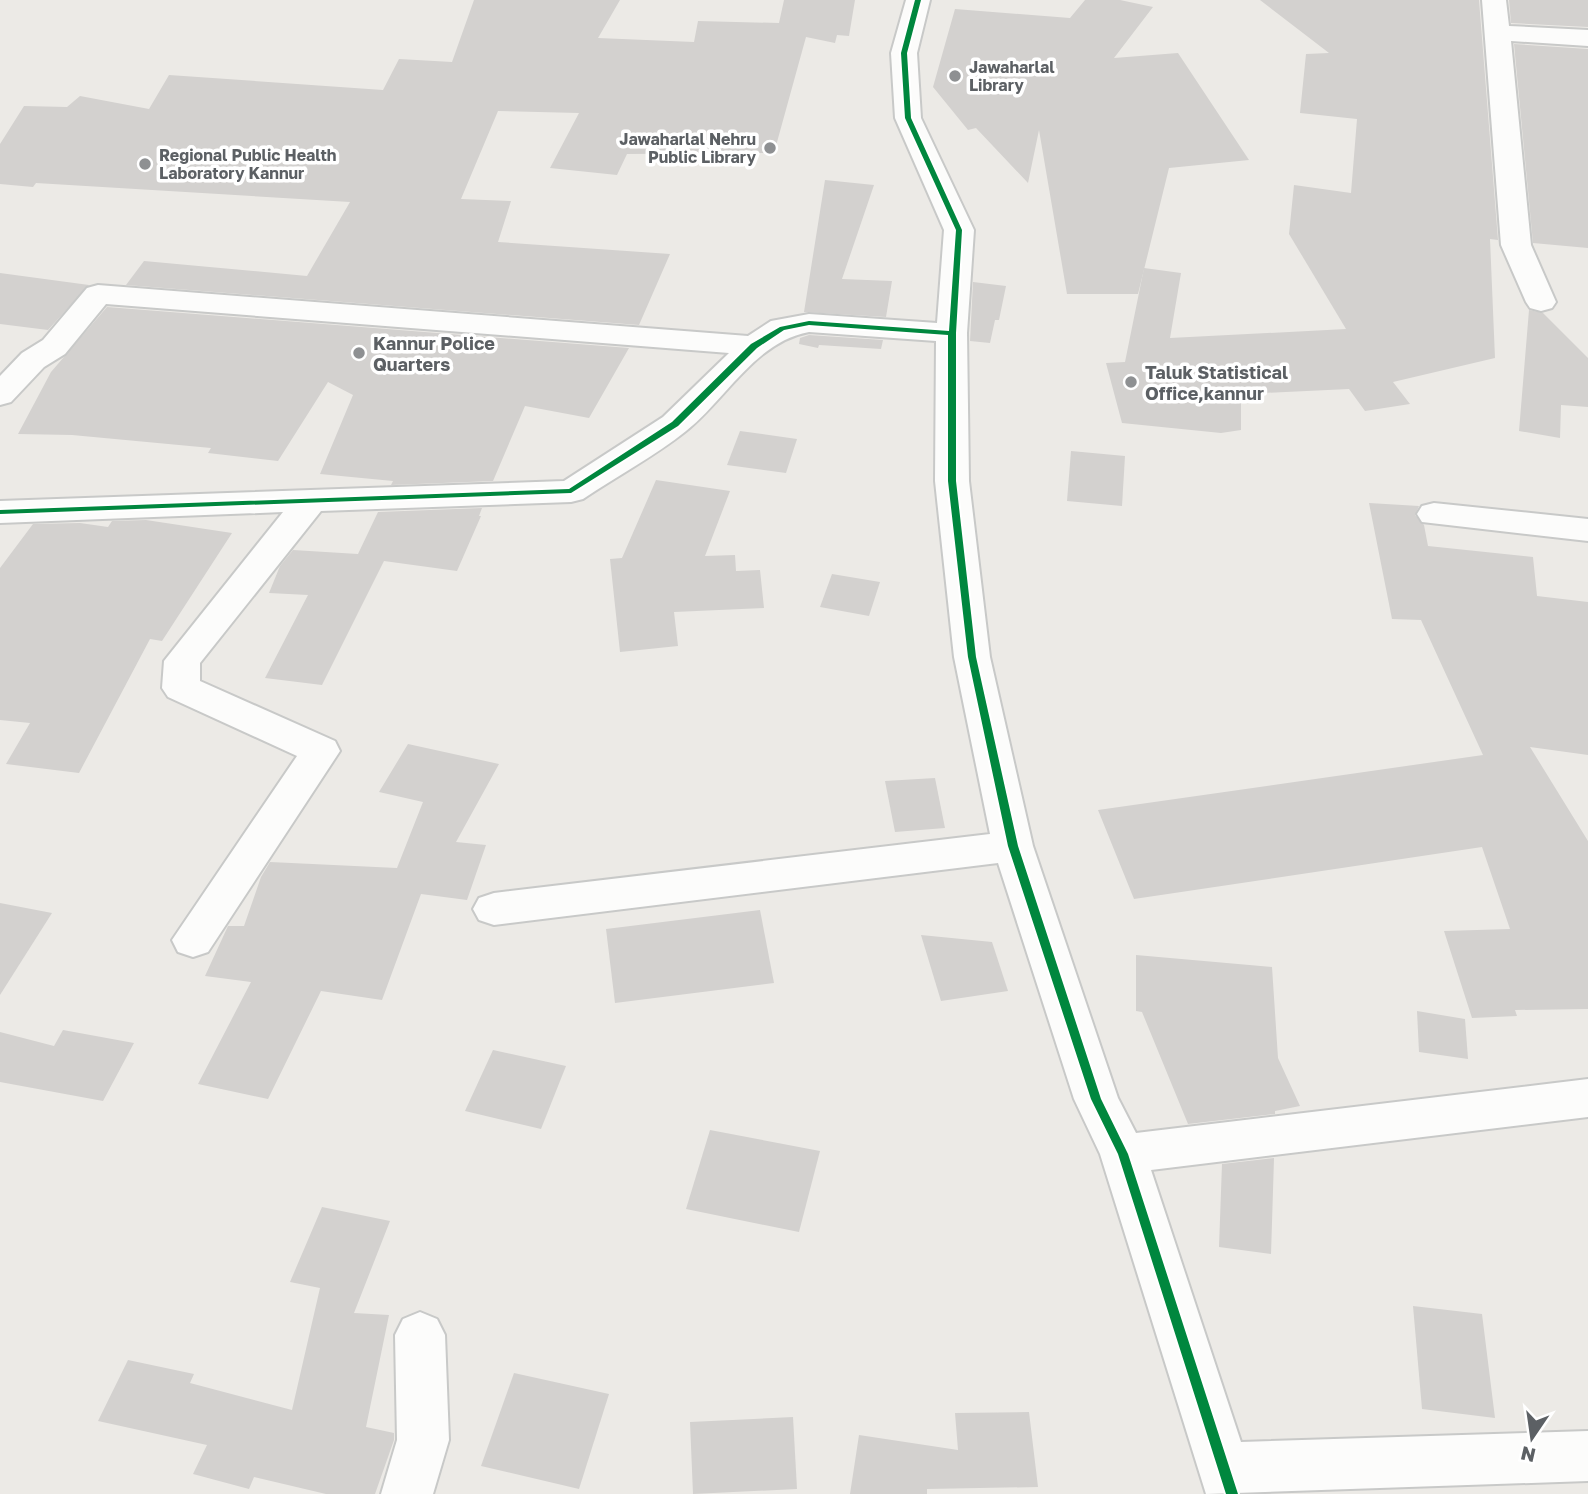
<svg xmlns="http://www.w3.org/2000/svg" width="1588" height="1494" font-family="'Golos Text',sans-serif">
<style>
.building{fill:#d3d1cf}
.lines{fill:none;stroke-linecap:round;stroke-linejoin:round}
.street-casing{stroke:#c8c9c8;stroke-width:4}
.street{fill:#fcfcfb;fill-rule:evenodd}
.cycleway-casing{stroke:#fff;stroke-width:4}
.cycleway{fill:#00873e;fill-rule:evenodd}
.poi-dot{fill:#8e9092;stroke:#fff;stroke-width:2.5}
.labels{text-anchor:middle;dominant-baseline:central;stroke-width:7;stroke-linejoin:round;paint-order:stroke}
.far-poi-label{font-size:16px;font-weight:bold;fill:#5c6064;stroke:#fff;text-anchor:start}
.poi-label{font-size:18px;font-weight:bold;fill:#5c6064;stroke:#fff;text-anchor:start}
</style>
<rect width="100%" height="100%" fill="#eceae6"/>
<g class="building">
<path d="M474,0H620L598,38L694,42L698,21L779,23L784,0H855L849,36L837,35L835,43L806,37L774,153L627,154L617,175L550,168L579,113L498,111L461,199L511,201L498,242L670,254L639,325L126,285L144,261L307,276L350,202L36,183L33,187L0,184V144L24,106L67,107L80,96L149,109L169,75L383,90L399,59L452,62Z"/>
<path d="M1085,0H1120L1153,7L1114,58L1178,53L1249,160L1169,168L1138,294H1067L1039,130L1028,183L976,128L968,130L933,87L955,9L1070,18Z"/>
<path d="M1260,0H1479L1498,240L1490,239L1495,358L1393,382L1410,404L1365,411L1349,389L1241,394V430L1221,433L1122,423L1106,363L1125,362L1144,268L1181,273L1170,338L1346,329L1289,234L1294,185L1351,193L1357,119L1300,113L1306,54L1329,53Z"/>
<path d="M1509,0H1588V27L1511,23Z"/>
<path d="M1514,44L1588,49V248L1533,243Z"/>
<path d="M825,180L874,185L842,279L892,281L886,317L804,312Z"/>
<path d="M0,273L89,285L48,330L0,324Z"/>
<path d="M973,282L1006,286L999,320H995L990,343L970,341Z"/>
<path d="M107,307L629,348L589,418L525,406L493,481L391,485L393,481L320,474L353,395L328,382L278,461L208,453L211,448L72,435L18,434L51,372Z"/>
<path d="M1529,310L1543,313L1588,358V407L1561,405L1560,438L1519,431Z"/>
<path d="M809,335L883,340L881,349L819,345L818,348L799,344L800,338Z"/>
<path d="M740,431L797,439L786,473L727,465Z"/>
<path d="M1071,451L1125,456L1122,506L1067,501Z"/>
<path d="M656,480L730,491L705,556L735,555L736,571L760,570L764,608L674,612L678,646L620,652L610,559L622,558Z"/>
<path d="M1369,503L1419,506L1415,515L1424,525L1428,546L1533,557L1537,596L1588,602V755L1530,747L1588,841V1009L1515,1010L1517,1016L1472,1018L1444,931L1510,929L1482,847L1134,899L1098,810L1483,755L1421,620L1392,619Z"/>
<path d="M482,508L479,516H481L457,571L384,561L322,685L265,678L308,595L269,593L280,566L293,550L358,554L378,512Z"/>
<path d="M146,520L232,533L162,641L150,639L79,773L6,764L30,723L0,720V568L33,524L80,523L108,527L112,521Z"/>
<path d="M832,574L880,582L869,616L820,607Z"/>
<path d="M408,744L499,764L456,842L486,845L467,900L421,894L382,1000L321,991L268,1099L198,1084L251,982L205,976L228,926H244L261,877L270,862L397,868L423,802L379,792Z"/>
<path d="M935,778L945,828L895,832L885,781Z"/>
<path d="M0,903L52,913L0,995Z"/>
<path d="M760,910L774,983L615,1003L606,929Z"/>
<path d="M921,935L992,942L1008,991L941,1001Z"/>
<path d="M1136,955L1272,967L1278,1058L1300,1106L1275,1111V1114L1188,1124L1142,1012L1136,1011Z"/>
<path d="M1417,1011L1465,1019L1468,1059L1419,1052Z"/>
<path d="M63,1030L134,1043L103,1101L0,1082V1032L54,1046Z"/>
<path d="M493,1050L566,1066L541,1129L465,1111Z"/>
<path d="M710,1130L820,1151L799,1232L686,1209Z"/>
<path d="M1274,1158L1271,1254L1219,1247L1222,1164Z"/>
<path d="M322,1207L390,1221L354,1313L389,1315L366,1427L394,1433V1440L375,1494H326L254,1477L249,1489L193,1474L207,1445L98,1421L128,1360L194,1374L190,1383L292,1410L320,1288L290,1282Z"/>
<path d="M1413,1306L1482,1314L1495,1418L1422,1409Z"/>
<path d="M514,1373L609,1394L579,1489L481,1466Z"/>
<path d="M1029,1412L1038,1487L927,1489V1494H850L859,1435L958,1450L955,1413Z"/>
<path d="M793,1417L797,1489L693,1494L690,1422Z"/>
</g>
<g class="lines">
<g class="street-casing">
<g id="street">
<path d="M906,0H930L917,53L921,118L974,230L967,333L969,481L990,657L1033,846L1118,1098L1136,1133L1588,1079V1117L1151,1170L1241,1442L1588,1431V1481L1206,1494L1100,1154L1074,1099L998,863L494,925L479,920L473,909L479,898L494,893L990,834L954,657L935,481L936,341L809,332C755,342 726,399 686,431C655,456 617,476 583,499L571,502L321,511L200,663V681L335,741L340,751L208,952L193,957L178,952L172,940L297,756L168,697L162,688L164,661L283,512L0,523V501L564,481L663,417L729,353L106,304L65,354L44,367L11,402L0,405V376L22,353L43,340L87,288L98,285L748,336L771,321L809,314L937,323L944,230L895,118L891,53Z"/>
<path d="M1482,0H1506L1509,26L1588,30V46L1511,41L1531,245L1556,302L1552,308L1541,311L1530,308L1526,302L1501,245Z"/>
<path d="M1434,503L1588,519V541L1422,522L1417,514L1422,506Z"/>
<path d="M420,1312L437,1319L445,1335L449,1440L433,1494H381L397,1440L395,1335L403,1319Z"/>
</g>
</g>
<use href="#street" class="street"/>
<g class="cycleway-casing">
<path id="cycleway" d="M915,0H921L907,53L911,118L962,230L956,333V481L976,657L1018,846L1101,1099L1128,1154L1238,1494H1226L1118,1154L1091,1099L1008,846L968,657L948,481V335L809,325L784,330L757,348L678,426L571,493L0,514V510L569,489L672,422L751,344L780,327L809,321L949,331L956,230L905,118L901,53Z"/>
</g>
<use href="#cycleway" class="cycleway"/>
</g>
<g class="poi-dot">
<circle cx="955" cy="76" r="7"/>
<circle cx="770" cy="148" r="7"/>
<circle cx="145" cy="164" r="7"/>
<circle cx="359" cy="353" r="7"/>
<circle cx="1131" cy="382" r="7"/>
</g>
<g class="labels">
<g class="far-poi-label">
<text x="969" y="67">Jawaharlal<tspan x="969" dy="18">Library</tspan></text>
<text x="756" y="139" text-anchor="end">Jawaharlal Nehru<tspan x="756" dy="18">Public Library</tspan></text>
<text x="159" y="155">Regional Public Health<tspan x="159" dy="18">Laboratory Kannur</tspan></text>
</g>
<g class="poi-label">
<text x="373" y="343">Kannur Police<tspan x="373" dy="21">Quarters</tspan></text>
<text x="1145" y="372">Taluk Statistical<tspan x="1145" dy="21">Office,kannur</tspan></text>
</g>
</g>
<g transform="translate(1532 1438) rotate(193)" stroke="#ffffff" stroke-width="5" paint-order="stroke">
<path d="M0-5L12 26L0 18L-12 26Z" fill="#5c6064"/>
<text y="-10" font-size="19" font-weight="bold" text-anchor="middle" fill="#5c6064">N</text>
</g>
</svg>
